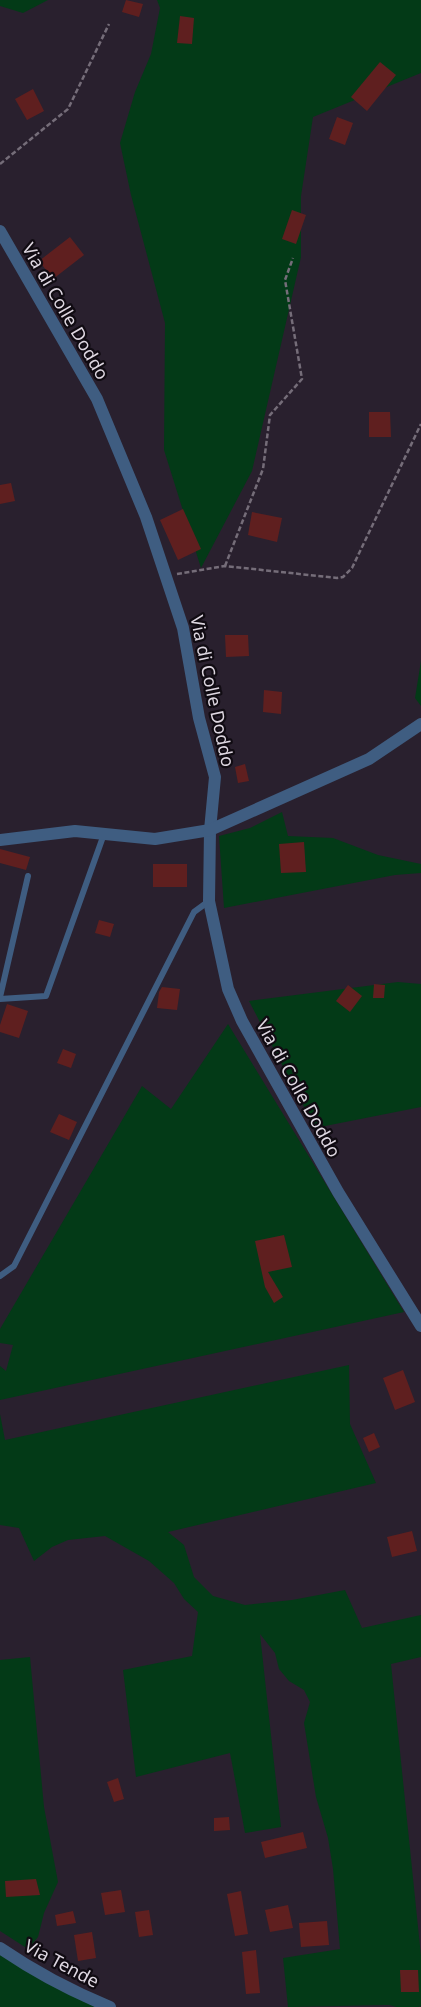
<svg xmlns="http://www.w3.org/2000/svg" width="421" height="2007" font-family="'Noto Sans',sans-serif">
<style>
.green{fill:#033a17}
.building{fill:#5f1f1f}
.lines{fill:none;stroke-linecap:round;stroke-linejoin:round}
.path{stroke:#756d79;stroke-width:2.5;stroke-dasharray:5 2.5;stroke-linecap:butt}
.lane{stroke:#3f5d81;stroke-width:6}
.street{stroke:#3f5d81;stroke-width:12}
.labels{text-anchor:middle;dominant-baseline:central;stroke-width:4.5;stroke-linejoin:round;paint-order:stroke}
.street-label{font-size:18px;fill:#ded7e1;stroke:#100b12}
</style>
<rect width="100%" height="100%" fill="#29202e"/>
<g class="green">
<path d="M0,0H48L23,13L0,6Z"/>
<path d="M157,0H421V73L313,117L301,196V257L252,471L201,568L164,450L165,323L131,195L120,143L135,92L151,54L160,8Z"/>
<path d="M421,661V706L415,698Z"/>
<path d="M282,812L288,836L333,838L378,855L421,864V873L395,875L224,908L219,836L250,828Z"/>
<path d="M398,982L421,984V1107L315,1128L249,1001Z"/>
<path d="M228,1024L404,1312L0,1400V1366L6,1371L13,1345L0,1343V1329L142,1086L171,1109Z"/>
<path d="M349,1365L350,1424L376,1483L168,1532L184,1545L194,1577L213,1596L245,1605L292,1600L345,1590L362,1628L421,1615V1657L391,1664L421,1956V2006L418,2007H397L389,2005L288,2007L283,1958L340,1949L333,1869L328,1838L316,1797L304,1723L310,1702L304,1690L289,1681L279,1669L275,1653L260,1634L281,1827L245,1833L230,1753L136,1777L123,1670L192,1656L198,1612L184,1599L174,1583L149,1561L105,1536L68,1540L52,1547L34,1561L19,1528L0,1525V1414L5,1440Z"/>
<path d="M30,1657L44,1807L58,1882L44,1913L38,1937L28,1949L0,1931V1660Z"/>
<path d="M0,1955L98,2007H0Z"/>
</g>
<g class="building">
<path d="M126,0L143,4L139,17L122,12Z"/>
<path d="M180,16L194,18L192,44L177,43Z"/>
<path d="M380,62L396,75L367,111L351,97Z"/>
<path d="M33,89L44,111L27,120L15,99Z"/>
<path d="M337,117L353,123L345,145L329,139Z"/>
<path d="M292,210L306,215L296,244L282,239Z"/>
<path d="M70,237L84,255L53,279L39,261Z"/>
<path d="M369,412H390L391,437H369Z"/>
<path d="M11,483L15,501L0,504V485Z"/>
<path d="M183,509L201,549L178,560L160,520Z"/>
<path d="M252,512L282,518L277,542L248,535Z"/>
<path d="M225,635H248L249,656L226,657Z"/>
<path d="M264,690L282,692L281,714L263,712Z"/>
<path d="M245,764L249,781L238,783L235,767Z"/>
<path d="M304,842L306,872L281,873L279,844Z"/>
<path d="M0,849L30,857L26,870L0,863Z"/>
<rect x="153" y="864" width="34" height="23"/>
<path d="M99,920L114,924L110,937L95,933Z"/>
<path d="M374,984L385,985L384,998H373Z"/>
<path d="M348,985L362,996L350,1012L336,1001Z"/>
<path d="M162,987L180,989L177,1010L157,1008L159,992Z"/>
<path d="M7,1004L28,1011L19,1038L0,1032V1025Z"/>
<path d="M63,1049L76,1054L71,1068L57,1063Z"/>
<path d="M59,1114L77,1122L69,1140L50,1132Z"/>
<path d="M284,1235L292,1267L268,1272L283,1297L274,1303L265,1287L255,1241Z"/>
<path d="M403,1370L415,1402L395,1410L383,1378Z"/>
<path d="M374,1433L380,1447L369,1452L363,1438Z"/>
<path d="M412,1531L417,1551L392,1557L387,1537Z"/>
<path d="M118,1778L124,1799L114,1802L107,1782Z"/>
<path d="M229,1817L230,1830L214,1831V1818Z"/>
<path d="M303,1832L307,1848L265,1858L261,1842Z"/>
<path d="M36,1879L40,1895L6,1897L5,1881Z"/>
<path d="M121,1890L125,1912L105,1915L101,1893Z"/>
<path d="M241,1891L248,1934L235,1936L227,1894Z"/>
<path d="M288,1905L293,1928L270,1932L265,1910Z"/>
<path d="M149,1910L153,1935L139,1937L135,1912Z"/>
<path d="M73,1911L76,1923L57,1926L55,1915Z"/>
<path d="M327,1921L329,1945L301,1947L299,1923Z"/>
<path d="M92,1932L96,1958L78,1961L74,1935Z"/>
<path d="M256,1950L260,1993L246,1994L242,1952Z"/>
<path d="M400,1970H418L419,1992H401Z"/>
</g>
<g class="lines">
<g class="path">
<path d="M0,164L68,109L109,24"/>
<path d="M225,566L263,469L270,415L302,379L285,280L293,258"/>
<path d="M177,574L225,566L337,578L343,577L352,568L421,424"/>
</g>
<g class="lane">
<path d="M0,997L28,876"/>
<path d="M0,999L46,996L104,834"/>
<path d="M0,1276L14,1266L194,912L209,901"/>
</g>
<g class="street">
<path d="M0,231L97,399L146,517L183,628L199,718L215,777L210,830L209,901L228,989L242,1021L338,1192L421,1326"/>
<path d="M0,840L75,831L155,839L210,830L369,759L421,724"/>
<path d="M0,1948C35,1972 71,1991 110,2007"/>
</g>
</g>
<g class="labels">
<g class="street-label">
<text transform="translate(66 311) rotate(60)">Via di Colle Doddo</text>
<text transform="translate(213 691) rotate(78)">Via di Colle Doddo</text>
<text transform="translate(299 1088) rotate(61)">Via di Colle Doddo</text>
<text transform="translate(62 1963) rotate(28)">Via Tende</text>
</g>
</g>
</svg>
